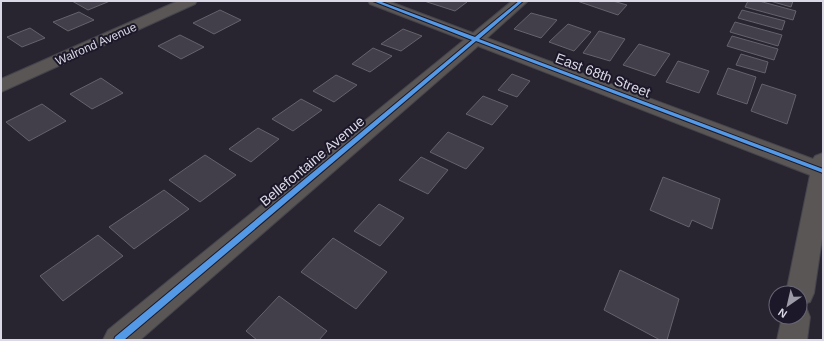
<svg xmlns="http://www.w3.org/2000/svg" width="824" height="341" font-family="Helvetica,sans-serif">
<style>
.building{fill:#423f4a;stroke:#64626b}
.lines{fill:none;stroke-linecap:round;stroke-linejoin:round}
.minor-casing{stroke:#45434c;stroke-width:2}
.minor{fill:#595655;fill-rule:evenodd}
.cycleway-casing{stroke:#1c1829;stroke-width:2}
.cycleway{fill:#5399e6;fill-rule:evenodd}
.labels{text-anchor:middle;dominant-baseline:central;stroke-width:4;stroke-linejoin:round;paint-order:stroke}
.far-street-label{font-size:12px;fill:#dbd9e6;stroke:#1c1829}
.street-label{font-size:14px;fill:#dbd9e6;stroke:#1c1829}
</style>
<rect width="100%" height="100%" fill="#282530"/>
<g class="building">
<path d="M72,1H110L88,10Z"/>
<path d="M424,1H465L467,2L455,11Z"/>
<path d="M577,1H613L627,5L618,15Z"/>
<path d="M748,1H759L796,11L793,20L745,7Z"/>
<path d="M770,1H793L791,7Z"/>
<path d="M220,10L241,20L214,34L193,23Z"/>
<path d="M742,10L785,21L782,30L738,18Z"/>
<path d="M79,12L94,20L68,31L53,22Z"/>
<path d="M531,13L557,20L541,38L514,29Z"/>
<path d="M735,22L782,35L778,46L730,32Z"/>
<path d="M568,24L591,32L574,51L549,42Z"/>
<path d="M30,28L45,38L22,47L7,37Z"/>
<path d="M403,29L422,36L401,51L381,44Z"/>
<path d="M599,31L625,39L610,61L583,53Z"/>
<path d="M180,35L204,47L181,59L158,46Z"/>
<path d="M732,36L778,49L774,60L727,46Z"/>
<path d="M639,44L670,54L655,76L623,65Z"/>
<path d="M373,48L392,56L370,72L352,64Z"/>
<path d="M741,54L768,62L765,73L736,65Z"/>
<path d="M678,61L709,71L699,93L666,82Z"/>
<path d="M728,68L756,77L747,104L717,94Z"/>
<path d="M512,74L530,81L517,97L498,90Z"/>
<path d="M336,75L357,85L334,102L313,91Z"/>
<path d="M101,78L123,93L92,109L70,94Z"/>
<path d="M762,84L796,95L787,124L751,111Z"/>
<path d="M483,96L508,106L492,125L466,114Z"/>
<path d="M301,99L322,110L293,131L272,119Z"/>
<path d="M42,104L66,121L29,141L6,122Z"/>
<path d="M258,128L279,139L251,162L229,149Z"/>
<path d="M448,132L484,148L466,169L430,152Z"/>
<path d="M205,155L236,175L200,202L169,180Z"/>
<path d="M421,157L448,170L428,194L399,180Z"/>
<path d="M663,177L720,199L712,229L692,220L689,227L650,210Z"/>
<path d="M164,190L189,209L134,249L109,227Z"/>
<path d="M379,204L404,218L380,246L354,231Z"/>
<path d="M98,235L123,256L63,301L40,276Z"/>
<path d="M333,238L387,272L356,309L301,272Z"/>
<path d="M620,270L679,299L667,340H660L604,310Z"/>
<path d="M279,296L327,331L319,340H257L246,331Z"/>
</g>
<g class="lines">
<g class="minor-casing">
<g id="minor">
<path d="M178,1H197L195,4L1,92V79Z"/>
<path d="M368,1H388L473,33L512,1H528L487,38L813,159L815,156L823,153V232L814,293L810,302L801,305L806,307L810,317L807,340H777L782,317H800V293H786L810,175L478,46L140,340H103L108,330L464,40L370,4Z"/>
</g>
</g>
<use href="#minor" class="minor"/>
<g class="cycleway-casing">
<path id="cycleway" d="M373,1H379L475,37L519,1H523L479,39L823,169V173L476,41L124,340H114L115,337L472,40Z"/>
</g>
<use href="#cycleway" class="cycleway"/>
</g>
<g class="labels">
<g class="far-street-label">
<text transform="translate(96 44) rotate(-24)">Walrond Avenue</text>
</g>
<g class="street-label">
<text transform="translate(603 75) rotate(21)">East 68th Street</text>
<text transform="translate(312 161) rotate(-40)">Bellefontaine Avenue</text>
</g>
</g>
<rect width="824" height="341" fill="none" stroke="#dbd9e6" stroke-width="4"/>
<g transform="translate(788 305) rotate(214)"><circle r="19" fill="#1c1829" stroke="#686575"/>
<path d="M0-3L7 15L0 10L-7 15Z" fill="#9c9aa6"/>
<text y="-6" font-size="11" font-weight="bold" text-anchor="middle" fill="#dbd9e6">N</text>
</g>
</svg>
